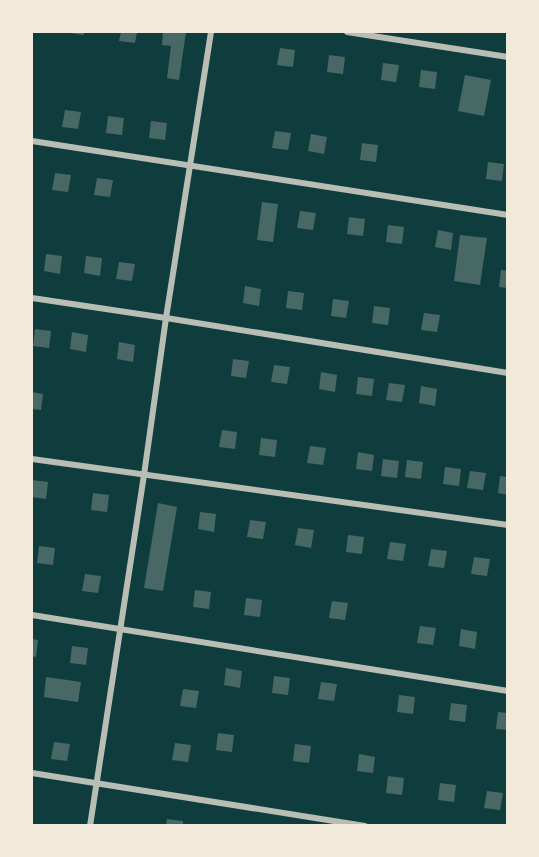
<svg xmlns="http://www.w3.org/2000/svg" width="539" height="857" font-family="'PT Sans Narrow',sans-serif">
<style>
.building{fill:#486865}
.lines{fill:none;stroke-linecap:round;stroke-linejoin:round}
.minor{stroke:#b8beb3;stroke-width:6}
</style>
<rect width="100%" height="100%" fill="#0f3d3e"/>
<g class="building">
<path d="M70,32H84V35L70,33Z"/>
<path d="M121,32H137L135,43L119,41Z"/>
<path d="M163,32H186L179,80L167,78L171,46L162,45Z"/>
<path d="M280,48L295,50L293,67L277,65Z"/>
<path d="M329,55L345,57L343,74L327,72Z"/>
<path d="M383,63L399,65L396,82L381,80Z"/>
<path d="M421,70L437,72L435,89L419,87Z"/>
<path d="M465,75L491,80L484,116L458,111Z"/>
<path d="M65,110L81,112L78,129L62,127Z"/>
<path d="M108,116L124,118L122,135L106,133Z"/>
<path d="M151,121L167,123L165,140L149,138Z"/>
<path d="M275,131L291,133L288,150L272,148Z"/>
<path d="M311,134L327,137L324,154L308,151Z"/>
<path d="M362,143L378,145L376,162L360,160Z"/>
<path d="M488,162L504,164L502,181L486,179Z"/>
<path d="M55,173L71,175L68,192L52,190Z"/>
<path d="M97,178L113,180L110,197L94,195Z"/>
<path d="M262,202L278,204L273,242L257,240Z"/>
<path d="M300,211L316,213L313,230L297,228Z"/>
<path d="M349,217L365,219L363,236L347,234Z"/>
<path d="M388,225L404,227L402,244L386,242Z"/>
<path d="M438,230L453,233L451,250L435,247Z"/>
<path d="M460,235L487,238L480,285L454,281Z"/>
<path d="M46,254L62,256L60,274L44,271Z"/>
<path d="M86,256L102,258L100,276L84,273Z"/>
<path d="M119,262L135,264L132,281L116,279Z"/>
<path d="M501,270L508,271V288L499,287Z"/>
<path d="M245,286L261,289L259,306L243,303Z"/>
<path d="M288,291L304,293L302,310L286,308Z"/>
<path d="M333,299L349,301L346,318L331,316Z"/>
<path d="M374,306L390,308L388,325L372,323Z"/>
<path d="M424,313L440,315L437,332L421,330Z"/>
<path d="M35,329L51,331L49,348L33,346Z"/>
<path d="M72,332L88,335L86,352L70,349Z"/>
<path d="M119,342L135,345L133,362L117,359Z"/>
<path d="M233,359L249,361L246,378L231,376Z"/>
<path d="M274,365L290,367L287,384L271,382Z"/>
<path d="M321,372L337,375L335,392L319,389Z"/>
<path d="M358,377L374,379L372,396L356,394Z"/>
<path d="M389,383L405,385L402,402L386,400Z"/>
<path d="M421,386L437,389L435,406L419,403Z"/>
<path d="M32,392L43,394L41,410L32,409Z"/>
<path d="M222,430L237,432L235,449L219,447Z"/>
<path d="M261,438L277,440L275,457L259,455Z"/>
<path d="M310,446L326,448L323,465L307,463Z"/>
<path d="M358,452L374,455L372,471L356,469Z"/>
<path d="M383,459L399,461L397,478L381,476Z"/>
<path d="M407,460L423,462L421,479L405,477Z"/>
<path d="M445,467L461,469L459,486L443,484Z"/>
<path d="M470,471L486,473L483,490L467,488Z"/>
<path d="M500,476L508,477V495L498,493Z"/>
<path d="M32,480L48,482L46,499L32,497Z"/>
<path d="M93,493L109,495L107,512L91,510Z"/>
<path d="M158,503L177,507L163,591L144,588Z"/>
<path d="M200,512L216,514L214,532L198,529Z"/>
<path d="M250,520L266,522L263,539L247,537Z"/>
<path d="M298,528L314,530L311,548L295,545Z"/>
<path d="M348,535L364,537L362,554L346,552Z"/>
<path d="M390,542L406,544L403,561L387,559Z"/>
<path d="M39,546L55,548L53,565L37,563Z"/>
<path d="M431,549L447,551L444,568L428,566Z"/>
<path d="M474,557L490,559L487,576L471,574Z"/>
<path d="M85,574L101,576L98,593L82,591Z"/>
<path d="M195,590L211,592L209,609L193,607Z"/>
<path d="M246,598L262,600L260,617L244,615Z"/>
<path d="M332,601L348,603L345,620L329,618Z"/>
<path d="M420,626L436,628L433,645L417,643Z"/>
<path d="M461,629L477,632L475,649L459,646Z"/>
<path d="M32,639L38,640L36,657L32,656Z"/>
<path d="M72,646L88,648L86,665L70,663Z"/>
<path d="M226,668L242,671L240,688L224,685Z"/>
<path d="M274,676L290,678L288,695L272,693Z"/>
<path d="M46,677L81,682L78,702L44,697Z"/>
<path d="M321,682L337,684L334,701L318,699Z"/>
<path d="M183,689L199,691L196,708L180,706Z"/>
<path d="M399,695L415,697L413,714L397,712Z"/>
<path d="M451,703L467,705L465,722L449,720Z"/>
<path d="M498,712L508,713V730L496,729Z"/>
<path d="M218,733L234,735L232,752L216,750Z"/>
<path d="M54,742L70,744L67,761L51,759Z"/>
<path d="M175,743L191,745L188,762L172,760Z"/>
<path d="M295,744L311,746L309,763L293,761Z"/>
<path d="M359,754L375,757L373,773L357,771Z"/>
<path d="M388,776L404,778L402,795L386,793Z"/>
<path d="M440,783L456,785L454,802L438,800Z"/>
<path d="M487,791L503,793L500,810L484,808Z"/>
<path d="M167,819L183,821V826H166Z"/>
</g>
<g class="lines">
<g class="minor">
<path d="M347,32L508,57"/>
<path d="M32,141L508,215"/>
<path d="M32,298L166,318L508,373"/>
<path d="M32,459L508,525"/>
<path d="M32,615L508,691"/>
<path d="M32,773L365,826"/>
<path d="M90,826L144,475L166,318L211,32"/>
</g>
</g>
<rect width="539" height="857" fill="none" stroke="#f1e9da" stroke-width="66"/>
</svg>
